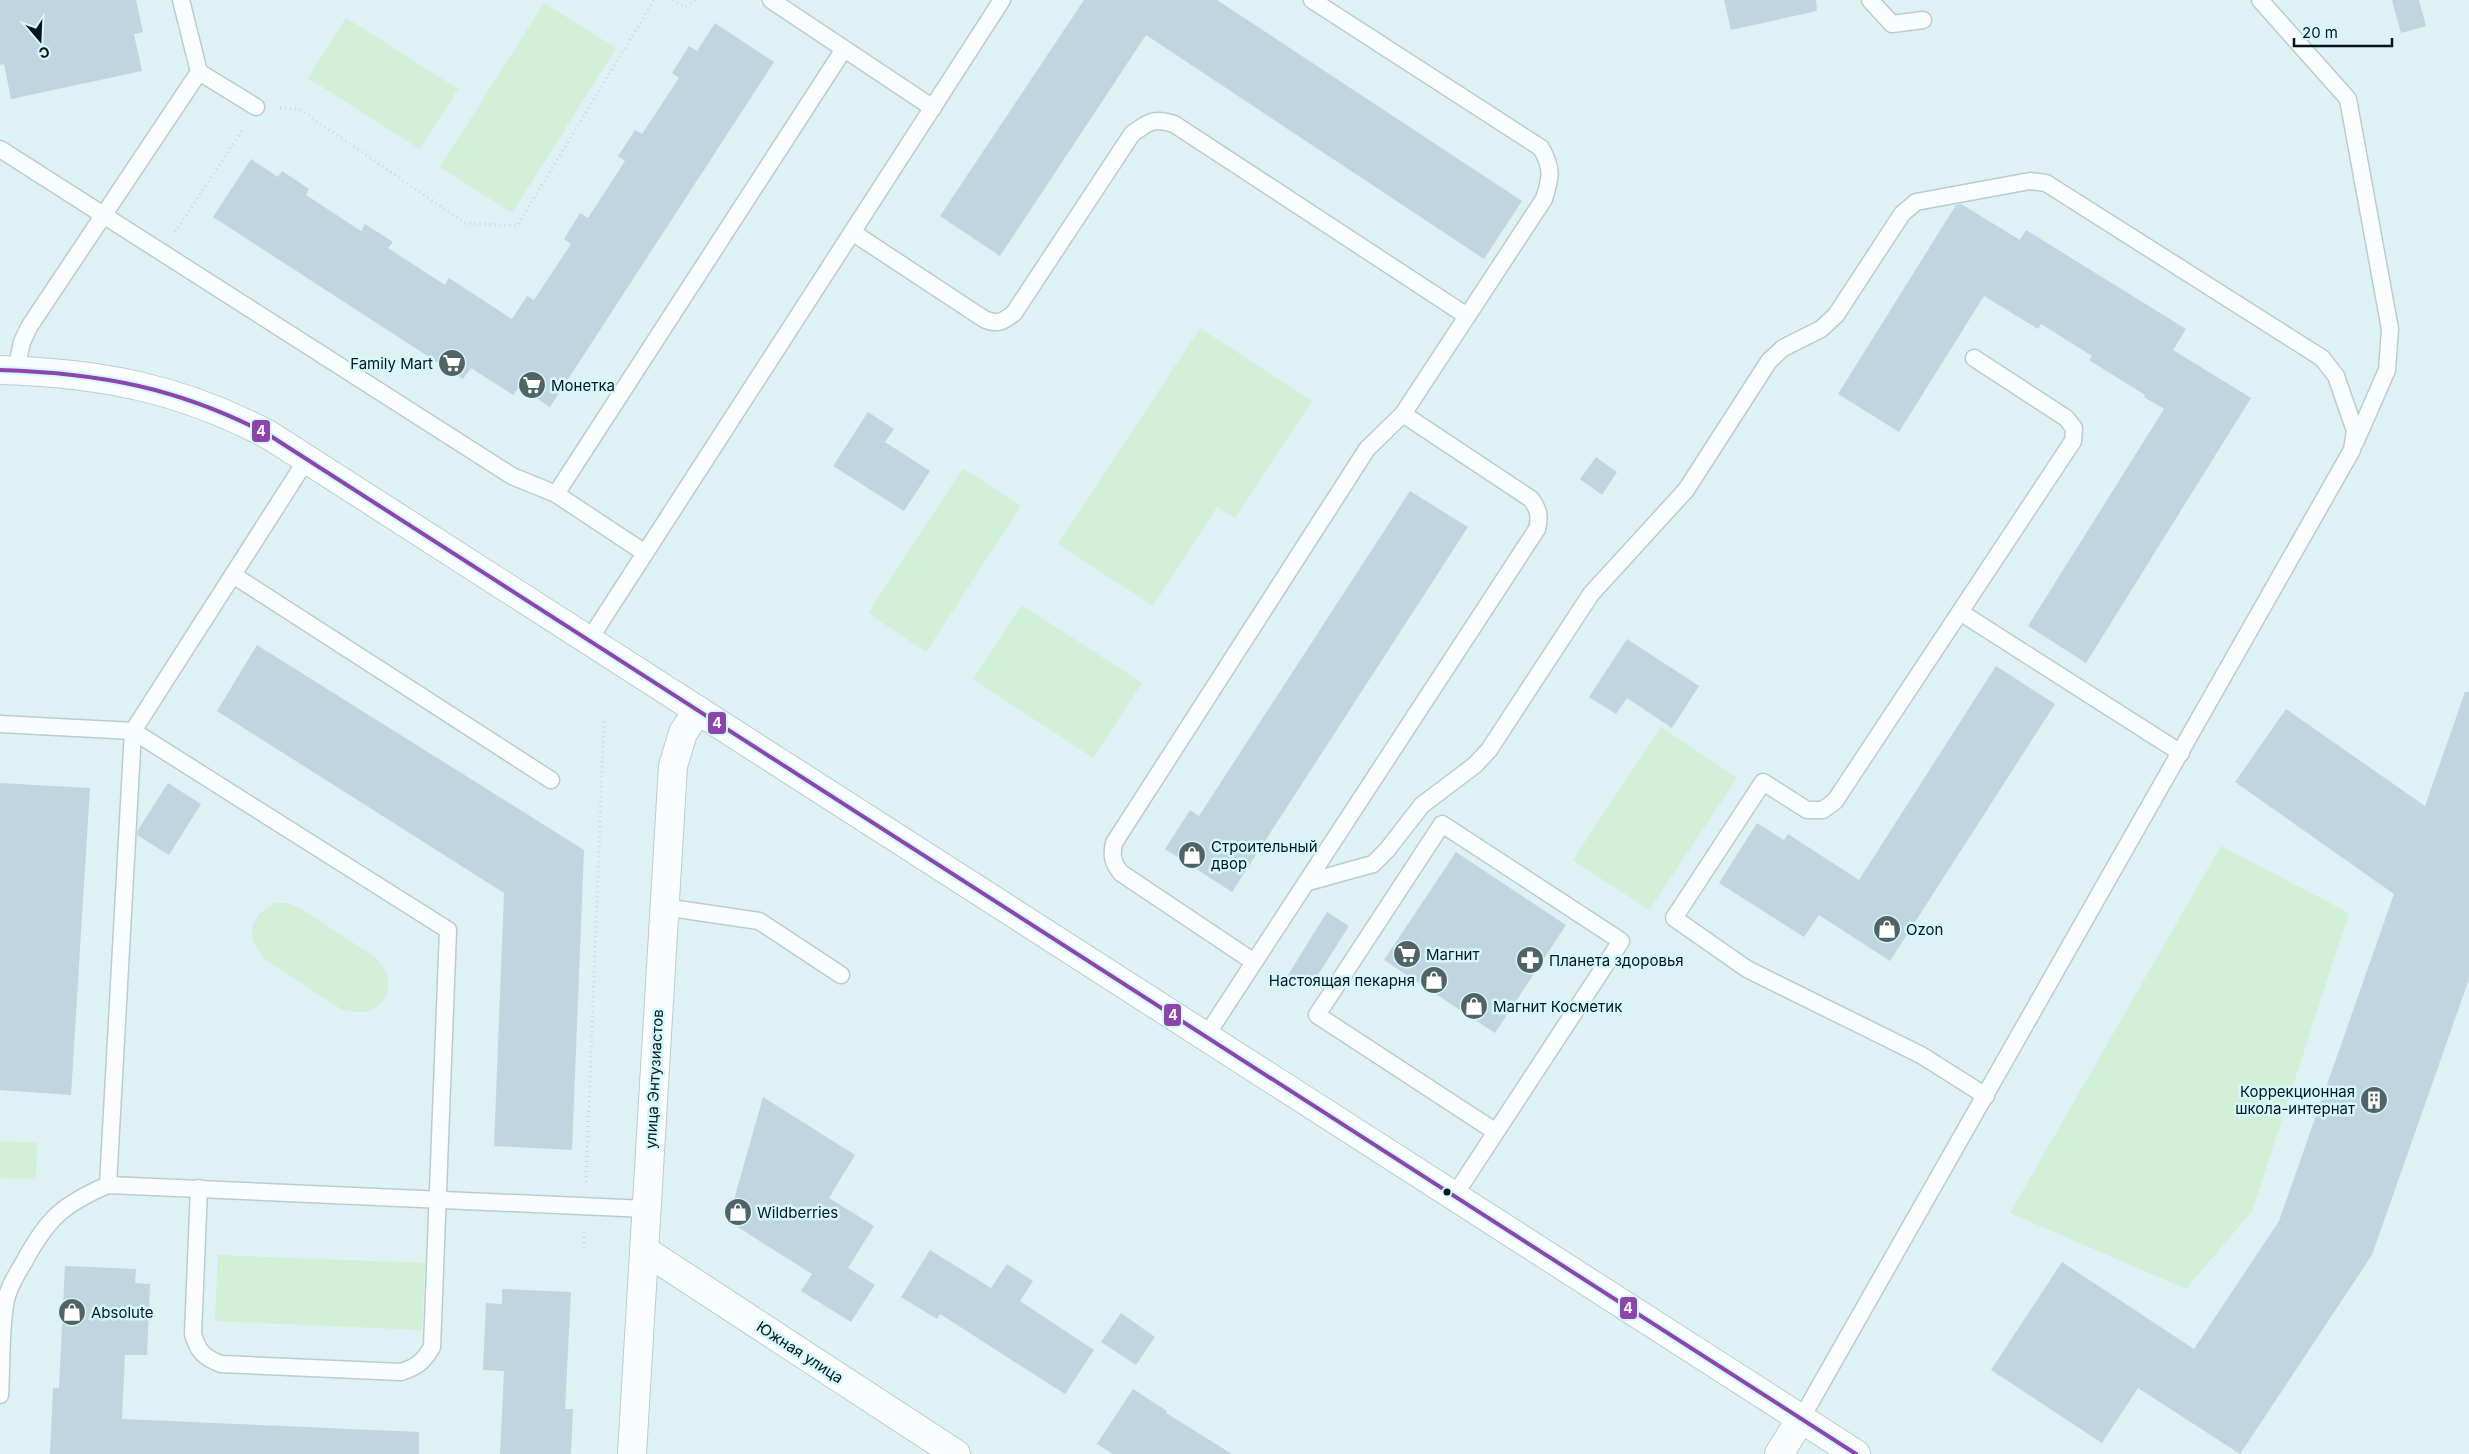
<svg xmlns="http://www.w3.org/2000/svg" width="2469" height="1454" font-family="Inter,sans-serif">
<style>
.green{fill:#d2efd7}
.building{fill:#c0d5e0}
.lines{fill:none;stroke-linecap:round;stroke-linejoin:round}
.service-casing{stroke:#bbcccf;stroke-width:19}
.minor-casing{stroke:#bbcccf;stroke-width:30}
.path{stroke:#d0d6d6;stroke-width:3;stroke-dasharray:1 4;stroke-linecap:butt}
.service{stroke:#fafdfd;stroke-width:16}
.minor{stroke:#fafdfd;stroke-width:28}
.bus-1-casing{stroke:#d4f8fe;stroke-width:8}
.bus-1{stroke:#8e44ad;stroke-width:4}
.bus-dot{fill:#051618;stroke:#d4f8fe;stroke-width:2}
.labels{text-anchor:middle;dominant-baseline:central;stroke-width:5;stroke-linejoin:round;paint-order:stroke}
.poi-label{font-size:15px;fill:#051618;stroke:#d4f8fe;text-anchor:start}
.street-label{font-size:15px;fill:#051618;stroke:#d4f8fe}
.line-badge{stroke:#d4f8fe;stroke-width:2}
.badge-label{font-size:14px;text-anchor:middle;font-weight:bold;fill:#fff}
</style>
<rect width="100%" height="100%" fill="#def1f4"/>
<g class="green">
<path d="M544,3L616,48L512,213L440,167Z"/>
<path d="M346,18L458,89L420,149L308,78Z"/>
<path d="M1200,328L1312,401L1235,518L1217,507L1153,606L1058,544Z"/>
<path d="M963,468L1021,506L926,652L868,613Z"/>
<path d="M1022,605L1142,683L1093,758L973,679Z"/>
<path d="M1661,727L1737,778L1649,910L1573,860Z"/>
<path d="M2221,846L2349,913L2252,1211L2186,1289L2010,1213Z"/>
<path d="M276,903H288L300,908L375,957C405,987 380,1023 341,1009L266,960C244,938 248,916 276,903Z"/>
<path d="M0,1141L37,1143L36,1179L0,1178Z"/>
<path d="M218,1255L425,1263L422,1330L215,1321Z"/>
</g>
<g class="building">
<path d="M0,0H136L143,32L134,34L142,71L11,99L4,64L0,65Z"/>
<path d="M1084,0H1217L1522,201L1484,259L1146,35L1000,256L940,216Z"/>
<path d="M1724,0H1816L1817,11L1731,30Z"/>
<path d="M2392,0H2419L2426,26L2401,33Z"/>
<path d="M715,23L774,62L550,407L519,387L513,395L471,368L463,379L213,217L251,159L278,177L282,171L309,189L306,195L361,231L365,224L393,242L388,248L445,285L449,278L512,319L527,296L534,300L571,244L564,239L580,213L588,218L625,161L618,156L635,130L642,134L679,78L672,73L689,46L697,51Z"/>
<path d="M1961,204L2020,240L2026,230L2186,329L2173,350L2251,398L2086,663L2028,626L2164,409L2144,397L2145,395L2089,360L2092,356L2041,324L2038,329L1984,296L1899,432L1838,394L1956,205Z"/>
<path d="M868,412L894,429L885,442L930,471L904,511L833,466Z"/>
<path d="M1596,457L1617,472L1602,495L1580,479Z"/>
<path d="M1410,491L1468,527L1232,892L1165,849L1190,810L1199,816Z"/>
<path d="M1627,639L1699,686L1672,728L1627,698L1616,714L1589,697Z"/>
<path d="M257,645L584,850L572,1150L494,1146L504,893L217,711Z"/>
<path d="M1996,666L2055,704L1890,961L1819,915L1804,937L1719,883L1757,823L1784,840L1788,834L1859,880Z"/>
<path d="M2465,692H2469V979L2372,1255L2240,1454L2138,1388L2102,1443L1991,1370L2062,1262L2194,1349L2279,1221L2394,894L2235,782L2286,709L2425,806Z"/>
<path d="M0,783L90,788L71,1095L0,1090Z"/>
<path d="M168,783L201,804L169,855L137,835L138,830Z"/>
<path d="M1456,852L1566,925L1495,1033L1384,960Z"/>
<path d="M1327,912L1349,926L1309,989L1288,975Z"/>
<path d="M763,1097L855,1155L829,1198L874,1226L848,1268L875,1285L851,1322L801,1291L812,1274L728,1221Z"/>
<path d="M930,1250L991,1288L1007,1264L1033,1281L1020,1301L1094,1350L1065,1394L940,1314L937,1319L901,1297Z"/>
<path d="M65,1266L136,1269L135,1283L150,1284L147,1355H125L122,1419L419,1432V1454H50L53,1388H59Z"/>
<path d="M502,1289L571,1292L565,1409H573L571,1454H500L504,1371L483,1370L486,1303L502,1304Z"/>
<path d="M1121,1313L1155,1337L1136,1365L1101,1342Z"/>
<path d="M1133,1389L1167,1411L1166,1413L1232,1454H1113L1097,1444Z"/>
</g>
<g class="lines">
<g class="service-casing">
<g id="service">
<path d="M771,0L933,108"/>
<path d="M1870,0L1892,24L1923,20"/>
<path d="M2260,0L2348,99L2390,329L2387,370L2355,443"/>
<path d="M199,72L256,107"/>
<path d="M0,149L512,476L556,494L844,49"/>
<path d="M852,232L984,319C997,325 1003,322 1014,313L1132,134C1148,122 1155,117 1174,124L1467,316"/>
<path d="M1974,358L2066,418L2074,428L2073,441L1835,801L1823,810H1807L1763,782L1674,918L1747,969L1921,1055L1986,1096"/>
<path d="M16,370L22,342L29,327L199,72L181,0"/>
<path d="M556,494L645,553"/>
<path d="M233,575L551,780"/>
<path d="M1960,612L2181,753"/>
<path d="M589,640L1002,0"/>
<path d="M0,724L133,731L108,1185"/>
<path d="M1308,882L1373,864L1387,850L1422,805L1475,765L1489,750L1591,594L1686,490L1769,361L1783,348L1821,329L1836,315L1902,214L1916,202L2030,181L2046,183L2322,358L2336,376L2355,431L2352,450L1801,1419"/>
<path d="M664,907L759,921L841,975"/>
<path d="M1254,962L1121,873C1113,863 1111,856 1114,843L1367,449L1403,414L1544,199C1551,177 1553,169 1541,148L1312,0"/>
<path d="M1206,1036L1537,529C1540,517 1539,510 1531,499L1403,414"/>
<path d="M199,1188L193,1334C198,1352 205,1358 221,1364L401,1372C417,1367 424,1361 432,1347L448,930L133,731L307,459"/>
<path d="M1454,1196L1621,941L1442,824L1317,1015L1496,1132"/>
<path d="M0,1395C2,1366 0,1328 6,1300C9,1286 17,1274 24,1262C47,1219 63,1204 108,1185L646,1209"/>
</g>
</g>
<g class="minor-casing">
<g id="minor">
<path d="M0,370C100,373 180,388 269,435L1856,1454"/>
<path d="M644,1250L956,1454"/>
<path d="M632,1454L673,766L683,733L698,710"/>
<path d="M1779,1454L1801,1419"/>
</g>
</g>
<g class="path">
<path d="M673,0L685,7L695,0"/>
<path d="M280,108L299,109L465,223L517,226L654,0"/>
<path d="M175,232L243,129"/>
<path d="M586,1182L604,720"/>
<path d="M584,1248V1231"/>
</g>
<use href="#service" class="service"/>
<use href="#minor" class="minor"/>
<g class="bus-1-casing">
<path id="bus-1" d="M0,370C100,373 180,388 269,435L1856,1454"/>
</g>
<use href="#bus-1" class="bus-1"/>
</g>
<defs>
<g id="supermarket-disc" transform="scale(1.4375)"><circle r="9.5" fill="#516365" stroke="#d4f8fe"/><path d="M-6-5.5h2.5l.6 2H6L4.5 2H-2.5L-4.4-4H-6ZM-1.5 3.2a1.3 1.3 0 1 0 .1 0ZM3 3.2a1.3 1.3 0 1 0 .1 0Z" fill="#fff"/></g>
<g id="shop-disc" transform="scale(1.4375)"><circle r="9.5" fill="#516365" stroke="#d4f8fe"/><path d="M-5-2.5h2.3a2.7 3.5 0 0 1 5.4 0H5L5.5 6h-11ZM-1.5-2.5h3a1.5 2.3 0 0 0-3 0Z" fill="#fff"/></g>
<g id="pharmacy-disc" transform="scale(1.4375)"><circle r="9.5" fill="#516365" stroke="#d4f8fe"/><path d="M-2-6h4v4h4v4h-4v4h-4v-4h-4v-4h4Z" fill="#fff"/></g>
<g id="building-disc" transform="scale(1.4375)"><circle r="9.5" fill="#516365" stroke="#d4f8fe"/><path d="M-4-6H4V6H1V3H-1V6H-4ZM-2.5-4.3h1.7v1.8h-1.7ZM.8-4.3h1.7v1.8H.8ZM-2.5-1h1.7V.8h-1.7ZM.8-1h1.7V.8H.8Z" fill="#fff"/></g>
</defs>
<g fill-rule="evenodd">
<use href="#supermarket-disc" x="452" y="363"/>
<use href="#supermarket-disc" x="532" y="385"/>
<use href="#shop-disc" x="1192" y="855"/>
<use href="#shop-disc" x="1887" y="929"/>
<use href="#supermarket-disc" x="1407" y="954"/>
<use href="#pharmacy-disc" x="1530" y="960"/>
<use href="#shop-disc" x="1434" y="980"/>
<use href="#shop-disc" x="1474" y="1006"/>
<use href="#building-disc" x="2374" y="1100"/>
<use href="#shop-disc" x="738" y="1212"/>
<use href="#shop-disc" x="72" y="1312"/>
</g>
<circle class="bus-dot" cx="1447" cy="1192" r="4.5"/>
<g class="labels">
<g class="poi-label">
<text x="433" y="363" text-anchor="end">Family Mart</text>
<text x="551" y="385">Монетка</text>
<text x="1211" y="846">Строительный<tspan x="1211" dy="17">двор</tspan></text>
<text x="1906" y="929">Ozon</text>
<text x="1426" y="954">Магнит</text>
<text x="1549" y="960">Планета здоровья</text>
<text x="1415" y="980" text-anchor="end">Настоящая пекарня</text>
<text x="1493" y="1006">Магнит Косметик</text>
<text x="2355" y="1091" text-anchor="end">Коррекционная<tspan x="2355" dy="17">школа-интернат</tspan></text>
<text x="757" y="1212">Wildberries</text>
<text x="91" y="1312">Absolute</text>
</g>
<g class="street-label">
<text transform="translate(654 1079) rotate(-87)">улица Энтузиастов</text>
<text transform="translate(800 1352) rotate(33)">Южная улица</text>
</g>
</g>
<g class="line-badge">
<rect x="251" y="419" width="20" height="24" rx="5" fill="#8e44ad"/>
<rect x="707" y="711" width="20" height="24" rx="5" fill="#8e44ad"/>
<rect x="1163" y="1003" width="19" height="24" rx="5" fill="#8e44ad"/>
<rect x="1619" y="1296" width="19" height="24" rx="5" fill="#8e44ad"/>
</g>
<g class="badge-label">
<text x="261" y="436">4</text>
<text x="717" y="728">4</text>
<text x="1173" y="1020">4</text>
<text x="1628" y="1313">4</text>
</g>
<g transform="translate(40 40) rotate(161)" stroke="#d4f8fe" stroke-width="4" paint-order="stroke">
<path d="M0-4L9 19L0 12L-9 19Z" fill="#051618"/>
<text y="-8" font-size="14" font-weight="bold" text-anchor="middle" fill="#051618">С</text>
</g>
<path d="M2294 38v8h98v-8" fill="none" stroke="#051618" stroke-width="2.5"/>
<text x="2302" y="38" font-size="15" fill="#051618" stroke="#d4f8fe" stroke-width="4" paint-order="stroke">20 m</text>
</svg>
